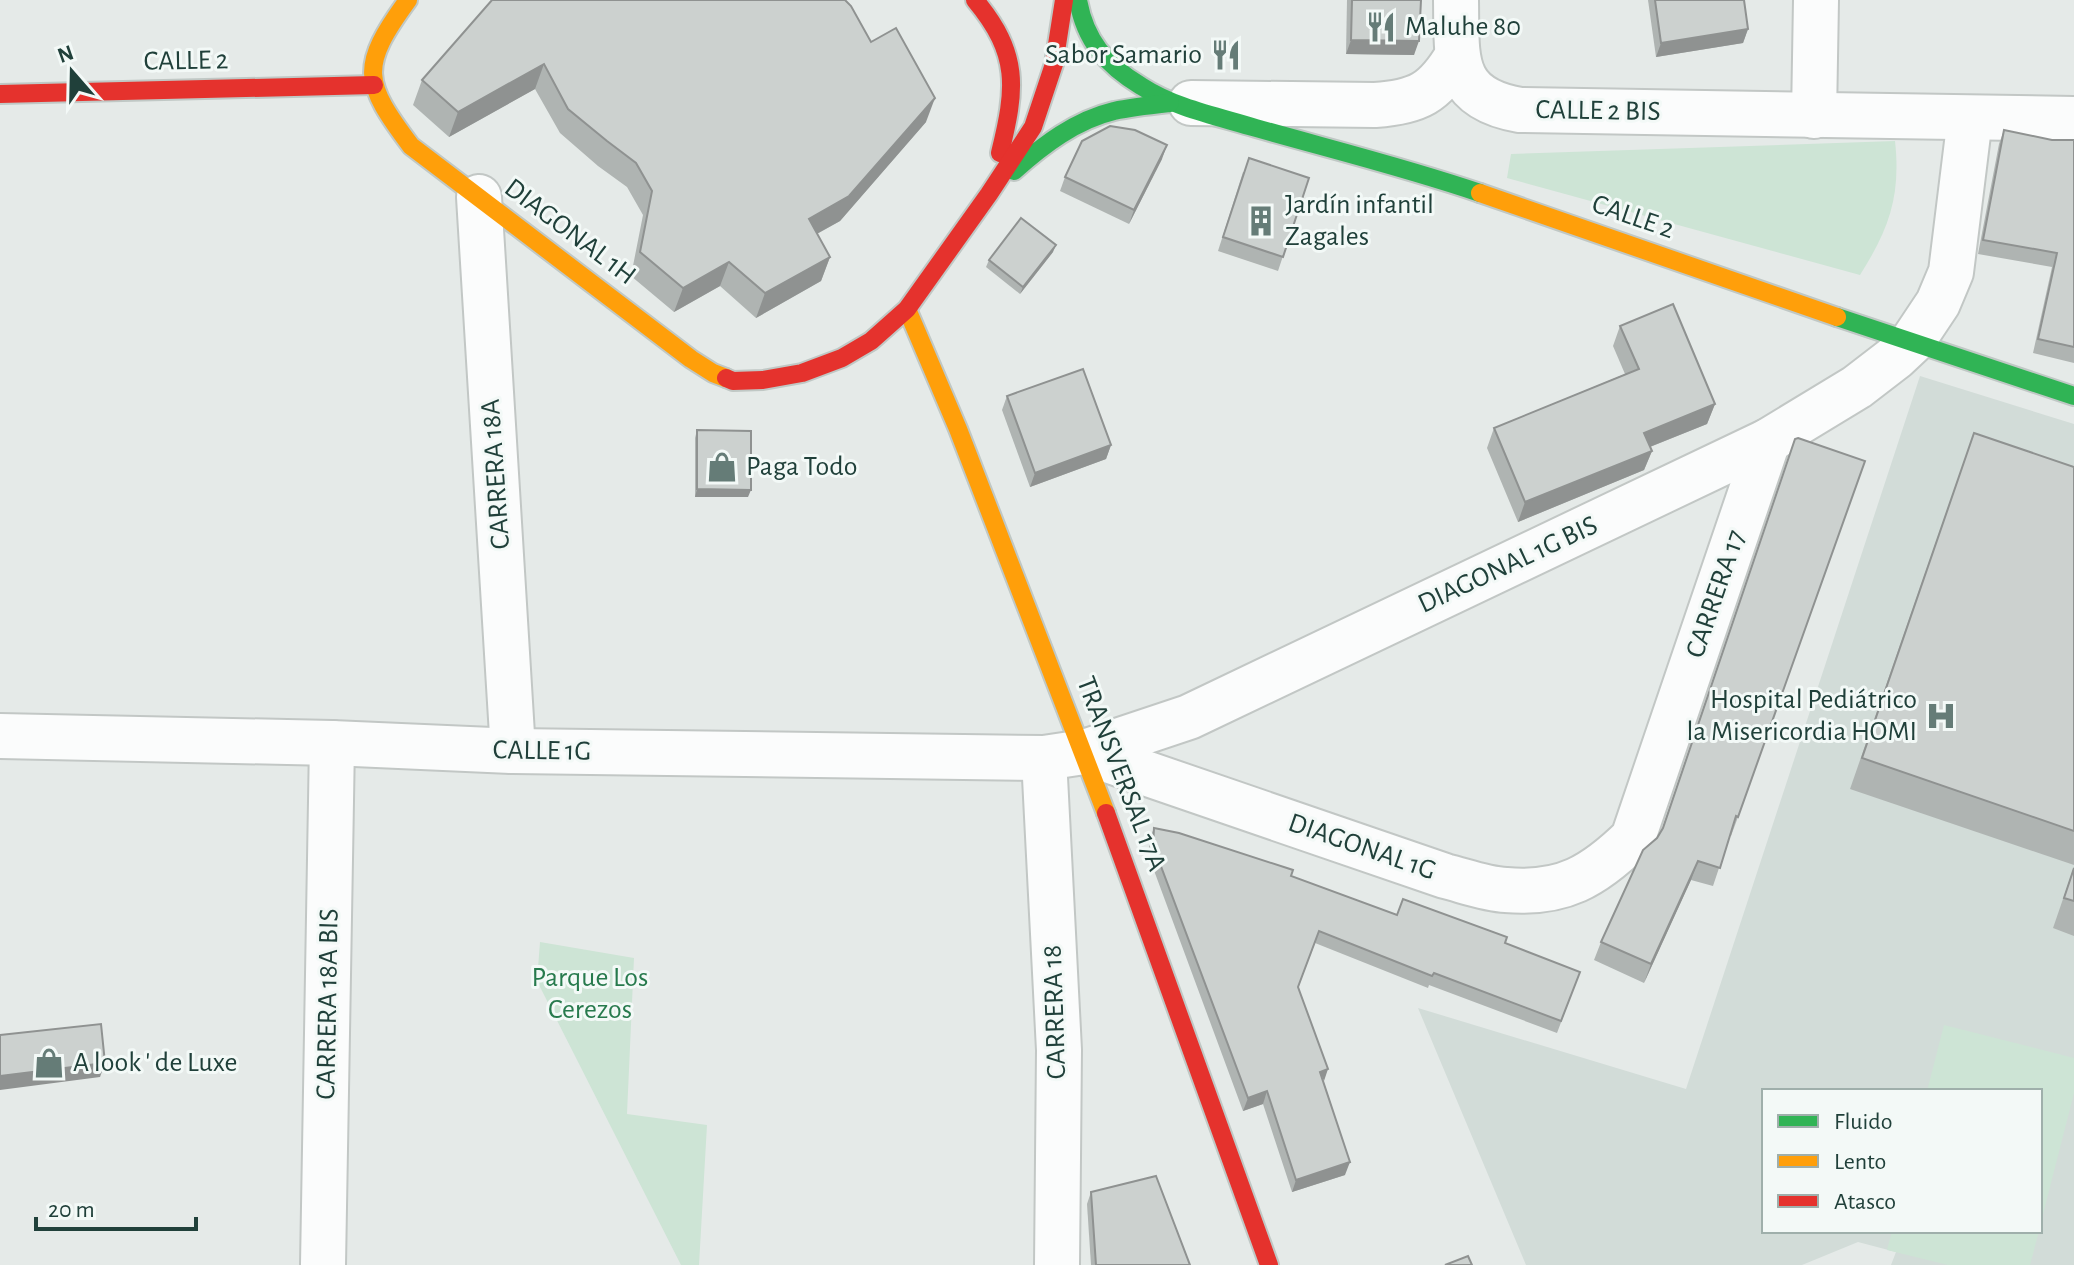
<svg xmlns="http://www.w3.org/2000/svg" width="2074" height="1265" font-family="'Alegreya Sans',sans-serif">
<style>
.built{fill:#d2dcd8;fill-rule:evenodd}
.green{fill:#cde4d5}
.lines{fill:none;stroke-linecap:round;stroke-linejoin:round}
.street-casing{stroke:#c2c7c5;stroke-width:48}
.fast-casing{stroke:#c0c8c5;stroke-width:22}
.slow-casing{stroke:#c0c8c5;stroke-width:22}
.jam-casing{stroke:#c0c8c5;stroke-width:22}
.street{stroke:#fbfcfc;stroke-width:44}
.fast{stroke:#30b455;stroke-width:18}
.slow{stroke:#ff9f0a;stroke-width:18}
.jam{stroke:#e5322d;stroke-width:18}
.wall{fill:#afb4b2}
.shaded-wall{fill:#8f9291}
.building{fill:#ccd1cf;stroke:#8f9291;stroke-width:2}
.labels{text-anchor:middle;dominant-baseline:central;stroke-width:6;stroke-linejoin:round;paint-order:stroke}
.poi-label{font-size:28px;fill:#20403a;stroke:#f3f9f7;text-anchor:start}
.street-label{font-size:28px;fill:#20403a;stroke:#f3f9f7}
.park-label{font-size:28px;fill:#277a4d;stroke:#f3f9f7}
</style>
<rect width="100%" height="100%" fill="#e5eae8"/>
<path class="built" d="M1920,376L2074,424V1265H1891L1896,1252L1858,1242L1802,1265H1526L1418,1008L1686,1089ZM1764,1091H2040V1231H1764Z"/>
<g class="green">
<path d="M1895,141C1901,196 1889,229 1860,275L1507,178L1511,154Z"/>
<path d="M540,942L634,958L627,1114L707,1125L699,1265H681L537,981Z"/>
<path d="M1944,1025L2074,1058V1093L2040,1226V1091H1927Z"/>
<path d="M1892,1231H2039L2030,1265H1948L1887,1250Z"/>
</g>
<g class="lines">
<g class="street-casing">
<g id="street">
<path d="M1456,0C1457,58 1450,98 1520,110L2074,119"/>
<path d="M1191,103L1375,105C1418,102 1435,93 1457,56"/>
<path d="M1814,116L1816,0"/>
<path d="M479,197L513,751"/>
<path d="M0,736L332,743L513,751L1044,758L1084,752L1189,717L1768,441L1857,387L1896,357L1912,342L1938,303L1951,272L1970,118"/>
<path d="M1084,752L1445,876C1465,881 1486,889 1506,890C1563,895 1594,876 1633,838L1768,441"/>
<path d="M1044,758L1059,1050L1057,1265"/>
<path d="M323,1265L332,743"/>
</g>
</g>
<g class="fast-casing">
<g id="fast">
<path d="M1078,0C1085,40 1106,65 1141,86C1175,108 1216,116 1256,128C1330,149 1407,168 1480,193"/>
<path d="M1014,171C1043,145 1076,120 1114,111C1133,107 1152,105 1170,103"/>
<path d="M1837,317L2074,396"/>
</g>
</g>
<g class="slow-casing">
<g id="slow">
<path d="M408,0C359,67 363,82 411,146L691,359L713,373L726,378"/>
<path d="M1480,193L1837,317"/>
<path d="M907,309L958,429L1106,813"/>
</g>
</g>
<g class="jam-casing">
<g id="jam">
<path d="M975,0C1020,54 1016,88 1000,153"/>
<path d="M0,94L374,85"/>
<path d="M726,378L733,381L763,380L802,373L842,358L871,341L907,309L989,194L1033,127L1054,64L1064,0"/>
<path d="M1106,813L1269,1265"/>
</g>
</g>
<use href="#street" class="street"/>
<use href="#fast" class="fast"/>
<use href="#slow" class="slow"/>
<use href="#jam" class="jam"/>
</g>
<g class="wall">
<path d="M492,0L926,122L840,221L817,234L830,257L821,281L756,318L720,286L674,312L631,276L643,215L627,187L598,166L560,133L535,89L449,137L413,105L422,80Z"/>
<path d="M1347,0H1421L1414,55L1346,54Z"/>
<path d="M1648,0H1744L1748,29L1743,43L1656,57Z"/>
<path d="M2004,130L2052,140H2074V363L2033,353L2052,267L1978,254L1999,144Z"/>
<path d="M1162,159L1129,224L1060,191L1065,177Z"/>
<path d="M1243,172L1309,178L1278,271L1218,251Z"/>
<path d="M1053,252L1020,294L986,267L989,260Z"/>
<path d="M1620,326L1715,404L1707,424L1650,447L1652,451L1644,470L1518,522L1487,448L1494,428L1625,374L1613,346Z"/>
<path d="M1007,396L1111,445L1106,459L1030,487L1002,410Z"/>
<path d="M697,430L748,497H695V438Z"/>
<path d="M1789,458L1738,817L1731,836L1730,835L1713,886L1691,880L1644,983L1594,960L1601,942L1662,829Z"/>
<path d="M1963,464L2074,467V865L1850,789Z"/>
<path d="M1154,828L1291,876L1397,915L1505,943L1580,972L1557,1033L1429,985L1428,988L1315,943L1298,988L1323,1082L1345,1175L1292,1192L1263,1104L1243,1111L1149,857V840Z"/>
<path d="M2074,867V936L2053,928Z"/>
<path d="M1091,1192L1190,1265H1091L1087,1204Z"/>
</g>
<g class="shaded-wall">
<path d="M1748,29L1743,43L1656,57L1661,43Z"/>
<path d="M1351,40L1419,41L1414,55L1346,54Z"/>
<path d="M544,64L535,89L449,137L458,112Z"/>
<path d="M935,98L926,122L840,221L800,243L809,219Z"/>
<path d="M1167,145L1162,159L1129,224L1134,210Z"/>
<path d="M1056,245L1053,252L1020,294L1023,287Z"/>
<path d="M830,257L821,281L756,318L765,293Z"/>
<path d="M729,262L720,286L674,312L683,288Z"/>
<path d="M1715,404L1707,424L1637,452L1644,433Z"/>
<path d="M1111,445L1106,459L1030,487L1035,473Z"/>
<path d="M1652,451L1644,470L1518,522L1525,502Z"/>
<path d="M697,489L751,490L748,497H695Z"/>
<path d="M1698,861L1691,880L1644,983L1651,964Z"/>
<path d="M105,1063L100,1077L0,1090V1076Z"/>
<path d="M1328,1069L1324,1081L1320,1072Z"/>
<path d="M1267,1091L1263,1104L1243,1111L1248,1098Z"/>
<path d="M1350,1162L1345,1175L1292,1192L1296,1180Z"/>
</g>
<g class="building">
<path d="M492,0H845L851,6L871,42L896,28L935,98L849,196L809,219L830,257L765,293L729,262L683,288L640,252L652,191L636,163L607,141L568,109L544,64L458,112L422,80Z"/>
<path d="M1352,0H1421L1419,41L1351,40Z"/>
<path d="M1655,0H1744L1748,29L1661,43Z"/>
<path d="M1110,126L1135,130L1167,145L1134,210L1065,177L1082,141Z"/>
<path d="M2004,130L2052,140H2074V347L2038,339L2057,253L1983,240Z"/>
<path d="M1249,158L1309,178L1283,257L1223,237Z"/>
<path d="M1021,218L1056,245L1023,287L989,260Z"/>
<path d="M1673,304L1715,404L1644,433L1652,451L1525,502L1494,428L1639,369L1620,326Z"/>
<path d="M1083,369L1111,445L1035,473L1007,396Z"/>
<path d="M697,430L751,431V490L697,489Z"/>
<path d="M1974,433L2074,467V831L1862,758Z"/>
<path d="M1798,438L1865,461L1738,817L1736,816L1720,868L1698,861L1651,964L1601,942L1643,850L1657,838L1663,828L1795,439Z"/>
<path d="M1154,828L1179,833L1293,870L1291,876L1397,915L1403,899L1507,937L1505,943L1580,972L1561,1021L1434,973L1432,976L1319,931L1298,987L1328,1069L1320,1072L1350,1162L1296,1180L1267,1091L1248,1098L1153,845Z"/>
<path d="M2074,868V901L2064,898Z"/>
<path d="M101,1024L105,1063L0,1076V1035Z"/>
<path d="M1156,1176L1190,1265H1096L1091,1192Z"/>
<path d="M1468,1256L1472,1265H1445Z"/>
</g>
<defs>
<g id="restaurant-bare" transform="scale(2.4)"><path d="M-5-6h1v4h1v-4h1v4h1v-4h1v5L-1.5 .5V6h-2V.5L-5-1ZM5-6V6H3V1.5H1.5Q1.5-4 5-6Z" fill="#657c77" stroke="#f3f9f7" stroke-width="2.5" paint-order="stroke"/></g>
<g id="building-bare" transform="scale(2.4)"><path d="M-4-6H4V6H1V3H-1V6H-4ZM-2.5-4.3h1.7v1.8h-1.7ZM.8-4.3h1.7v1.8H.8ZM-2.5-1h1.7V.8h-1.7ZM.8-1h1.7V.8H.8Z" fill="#657c77" stroke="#f3f9f7" stroke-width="2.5" paint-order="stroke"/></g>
<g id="shop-bare" transform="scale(2.4)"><path d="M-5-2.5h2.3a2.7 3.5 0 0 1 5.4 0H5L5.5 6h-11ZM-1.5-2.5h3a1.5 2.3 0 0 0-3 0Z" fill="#657c77" stroke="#f3f9f7" stroke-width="2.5" paint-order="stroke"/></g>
<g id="hospital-bare" transform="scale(2.4)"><path d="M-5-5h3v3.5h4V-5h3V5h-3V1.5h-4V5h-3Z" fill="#657c77" stroke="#f3f9f7" stroke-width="2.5" paint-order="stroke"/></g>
</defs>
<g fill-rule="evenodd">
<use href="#restaurant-bare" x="1381" y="27"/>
<use href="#restaurant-bare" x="1226" y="55"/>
<use href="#building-bare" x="1261" y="221"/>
<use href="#shop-bare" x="722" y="467"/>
<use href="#hospital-bare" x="1941" y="716"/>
<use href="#shop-bare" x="49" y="1063"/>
</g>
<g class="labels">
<g class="poi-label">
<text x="1405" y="27">Maluhe 80</text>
<text x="1202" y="55" text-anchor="end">Sabor Samario</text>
<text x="1285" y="205">Jardín infantil<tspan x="1285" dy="32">Zagales</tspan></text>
<text x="746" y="467">Paga Todo</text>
<text x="1917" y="700" text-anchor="end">Hospital Pediátrico<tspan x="1917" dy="32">la Misericordia HOMI</tspan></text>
<text x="73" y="1063">A look ' de Luxe</text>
</g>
<g class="street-label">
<text transform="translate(186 61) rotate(-1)">CALLE 2</text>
<text transform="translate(1598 111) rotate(1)">CALLE 2 BIS</text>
<text transform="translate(1633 217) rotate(19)">CALLE 2</text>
<text transform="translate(570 232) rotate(37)">DIAGONAL 1H</text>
<text transform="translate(496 474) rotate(-94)">CARRERA 18A</text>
<text transform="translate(1508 565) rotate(-25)">DIAGONAL 1G BIS</text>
<text transform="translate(1716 594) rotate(-71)">CARRERA 17</text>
<text transform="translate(542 751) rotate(1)">CALLE 1G</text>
<text transform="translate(1121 774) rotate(69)">TRANSVERSAL 17A</text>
<text transform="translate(1362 847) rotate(19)">DIAGONAL 1G</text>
<text transform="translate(328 1004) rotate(-89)">CARRERA 18A BIS</text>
<text transform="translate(1055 1012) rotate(-92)">CARRERA 18</text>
</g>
<g class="park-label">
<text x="590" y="978">Parque Los<tspan x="590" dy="32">Cerezos</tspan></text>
</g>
</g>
<rect x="1762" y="1089" width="280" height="144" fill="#f3f9f7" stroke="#9fafab" stroke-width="2"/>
<rect x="1778" y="1115" width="40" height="12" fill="#30b455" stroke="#9fafab" stroke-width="2"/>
<text x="1834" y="1129" font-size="24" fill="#20403a">Fluido</text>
<rect x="1778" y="1155" width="40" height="12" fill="#ff9f0a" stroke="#9fafab" stroke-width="2"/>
<text x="1834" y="1169" font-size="24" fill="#20403a">Lento</text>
<rect x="1778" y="1195" width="40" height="12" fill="#e5322d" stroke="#9fafab" stroke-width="2"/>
<text x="1834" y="1209" font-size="24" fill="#20403a">Atasco</text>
<g transform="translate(72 72) rotate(340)" stroke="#f3f9f7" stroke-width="6" paint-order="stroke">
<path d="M0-6L14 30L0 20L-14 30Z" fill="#20403a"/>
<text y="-12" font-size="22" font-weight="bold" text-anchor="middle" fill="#20403a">N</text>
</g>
<path d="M36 1217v12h160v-12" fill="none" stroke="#20403a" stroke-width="4"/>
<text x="48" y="1217" font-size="24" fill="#20403a" stroke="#f3f9f7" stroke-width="6" paint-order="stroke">20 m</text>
</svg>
